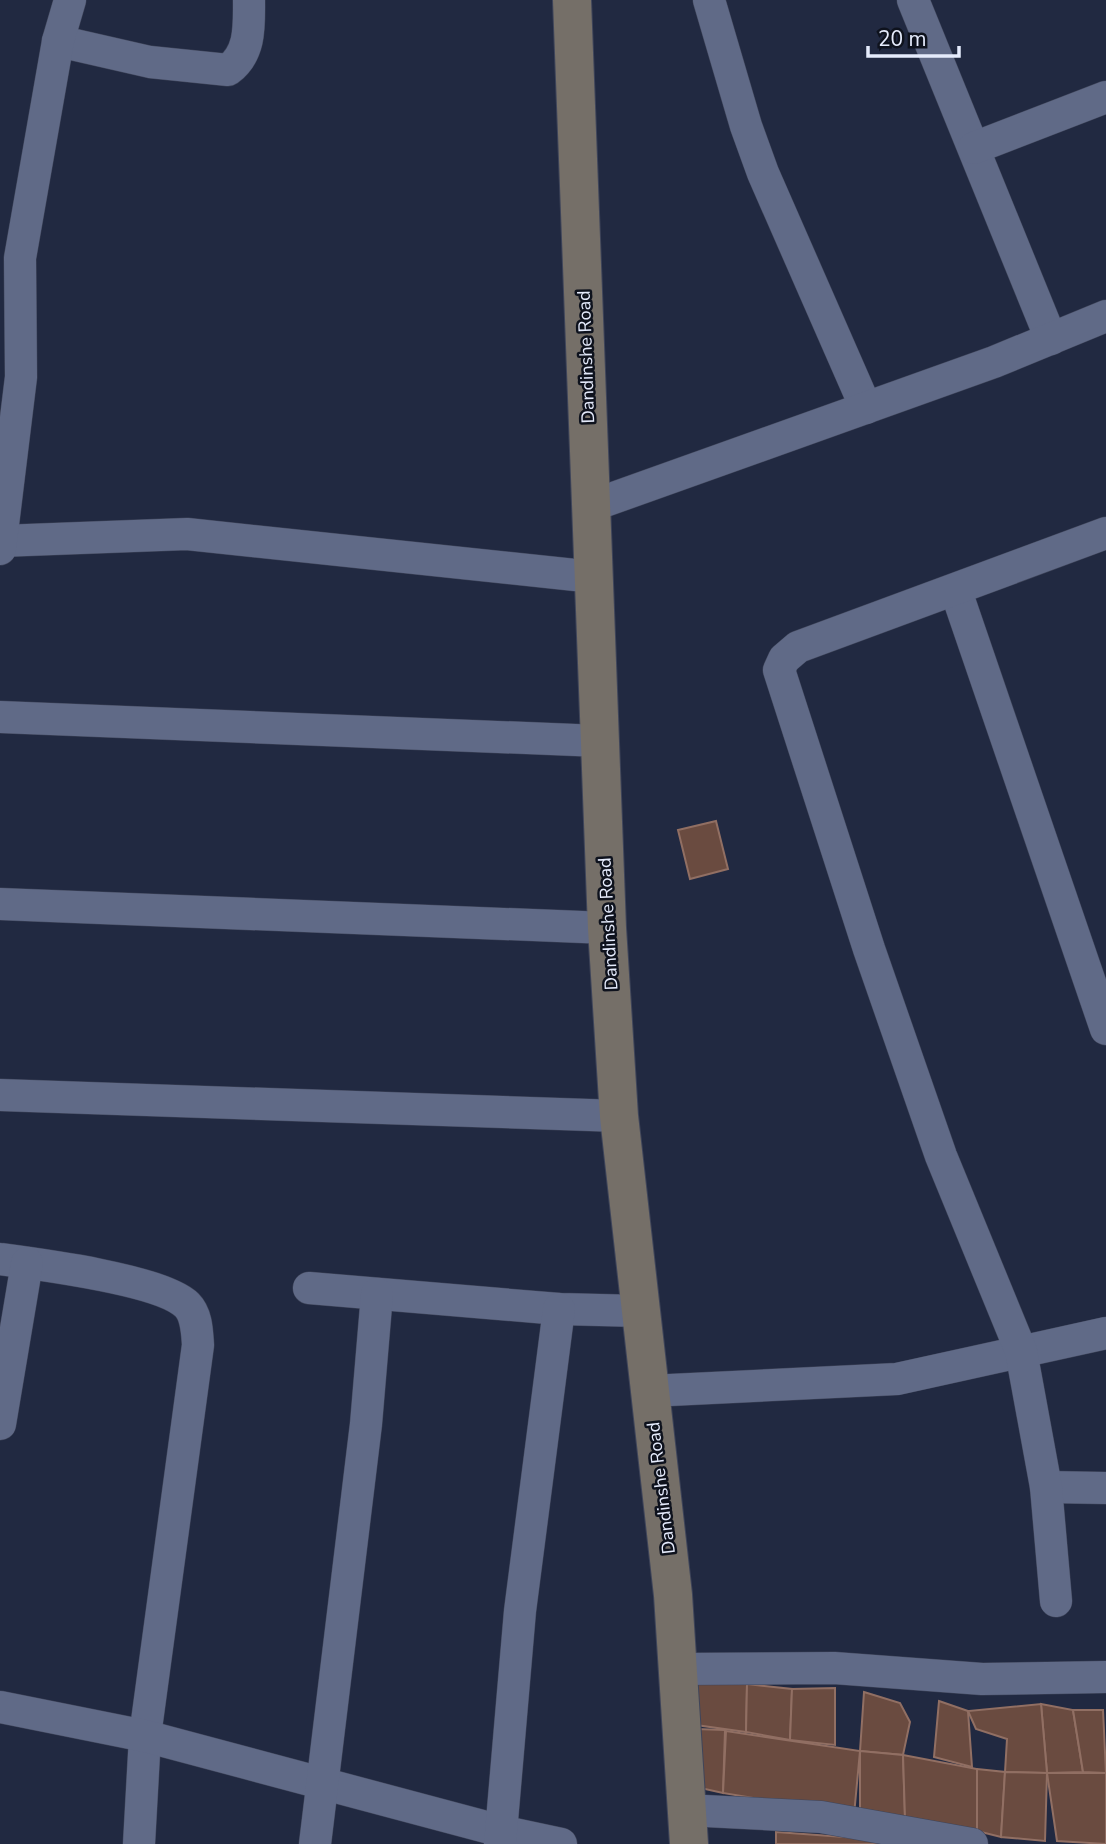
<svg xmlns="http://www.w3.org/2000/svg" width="1106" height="1844" font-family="'Nunito Sans',sans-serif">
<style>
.building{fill:#6a4b40;stroke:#916f63;stroke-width:2}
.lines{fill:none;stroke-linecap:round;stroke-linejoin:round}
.street-casing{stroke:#3f455a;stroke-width:33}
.secondary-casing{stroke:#3f455a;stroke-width:40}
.street{stroke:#606a87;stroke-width:32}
.secondary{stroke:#756f68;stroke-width:38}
.labels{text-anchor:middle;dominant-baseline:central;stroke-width:5;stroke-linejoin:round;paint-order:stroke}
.street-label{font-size:18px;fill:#e5ebfc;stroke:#0e121d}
</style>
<rect width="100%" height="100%" fill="#212941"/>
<g class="building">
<path d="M716,821L728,869L690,879L678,830Z"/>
<path d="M679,1675L747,1684L746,1732L696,1725Z"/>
<path d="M747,1684L792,1689L790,1740L746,1732Z"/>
<path d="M835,1688V1745L790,1740L792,1689Z"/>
<path d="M864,1692L900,1703L910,1722L903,1755L860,1751Z"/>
<path d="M939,1701L968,1711L972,1767L934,1757Z"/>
<path d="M1041,1704L1073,1710L1083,1772L1047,1773Z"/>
<path d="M1041,1704L1047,1773L1005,1772L1007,1739L976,1729L968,1711Z"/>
<path d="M1073,1710H1103L1106,1773L1083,1772Z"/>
<path d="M696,1729L725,1730L723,1793L696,1787Z"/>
<path d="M726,1731L860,1751L854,1815L723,1793Z"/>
<path d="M860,1751L903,1755L905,1818L860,1810Z"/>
<path d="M903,1755L977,1769V1831L905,1818Z"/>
<path d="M977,1769L1005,1772L1001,1837L977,1831Z"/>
<path d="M1005,1772L1047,1773L1045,1841L1001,1837Z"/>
<path d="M1047,1773H1106V1844L1057,1841Z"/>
<path d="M776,1832L885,1840V1844H776Z"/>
</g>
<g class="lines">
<g class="street-casing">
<g id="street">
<path d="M709,0L746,126L763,173L866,408"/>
<path d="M913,0L1051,339"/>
<path d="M58,41L150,62L228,70C251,53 249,26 249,0"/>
<path d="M974,148L1106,97"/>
<path d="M591,506L994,362L1106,316"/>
<path d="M0,541L187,534L594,577"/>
<path d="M0,549L21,377L20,258L58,41L70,0"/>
<path d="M956,591L1106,1029"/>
<path d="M0,717L600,741"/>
<path d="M0,904L607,928"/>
<path d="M0,1095L619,1116"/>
<path d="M0,1259C38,1264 162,1280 187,1305C197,1315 197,1332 198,1345L145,1736L139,1844"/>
<path d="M309,1288L559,1309L640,1311"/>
<path d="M649,1391L897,1379L1106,1333"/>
<path d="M0,1424L27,1263"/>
<path d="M1046,1487L1106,1488"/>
<path d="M1056,1601L1046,1487L1021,1351L941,1156L869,949L779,670L784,659L798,647L1106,533"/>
<path d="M676,1669L834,1668L982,1679L1106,1677"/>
<path d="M0,1707L145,1736L501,1831L561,1844"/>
<path d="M686,1810L821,1817L972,1844"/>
<path d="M315,1844L366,1424L377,1294"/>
<path d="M500,1844L520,1611L559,1309"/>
</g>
</g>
<g class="secondary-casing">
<path id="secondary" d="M572,0L607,928L619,1116L673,1595L689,1844"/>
</g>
<use href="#street" class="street"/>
<use href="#secondary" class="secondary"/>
</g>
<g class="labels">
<g class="street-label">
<text transform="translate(586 357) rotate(-92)">Dandinshe Road</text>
<text transform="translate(608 924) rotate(-93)">Dandinshe Road</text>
<text transform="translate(661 1488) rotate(-97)">Dandinshe Road</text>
</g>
</g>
<path d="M868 46v10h91v-10" fill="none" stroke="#e5ebfc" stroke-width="3.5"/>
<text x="878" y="46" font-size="21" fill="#e5ebfc" stroke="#0e121d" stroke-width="5" paint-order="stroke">20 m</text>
</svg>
